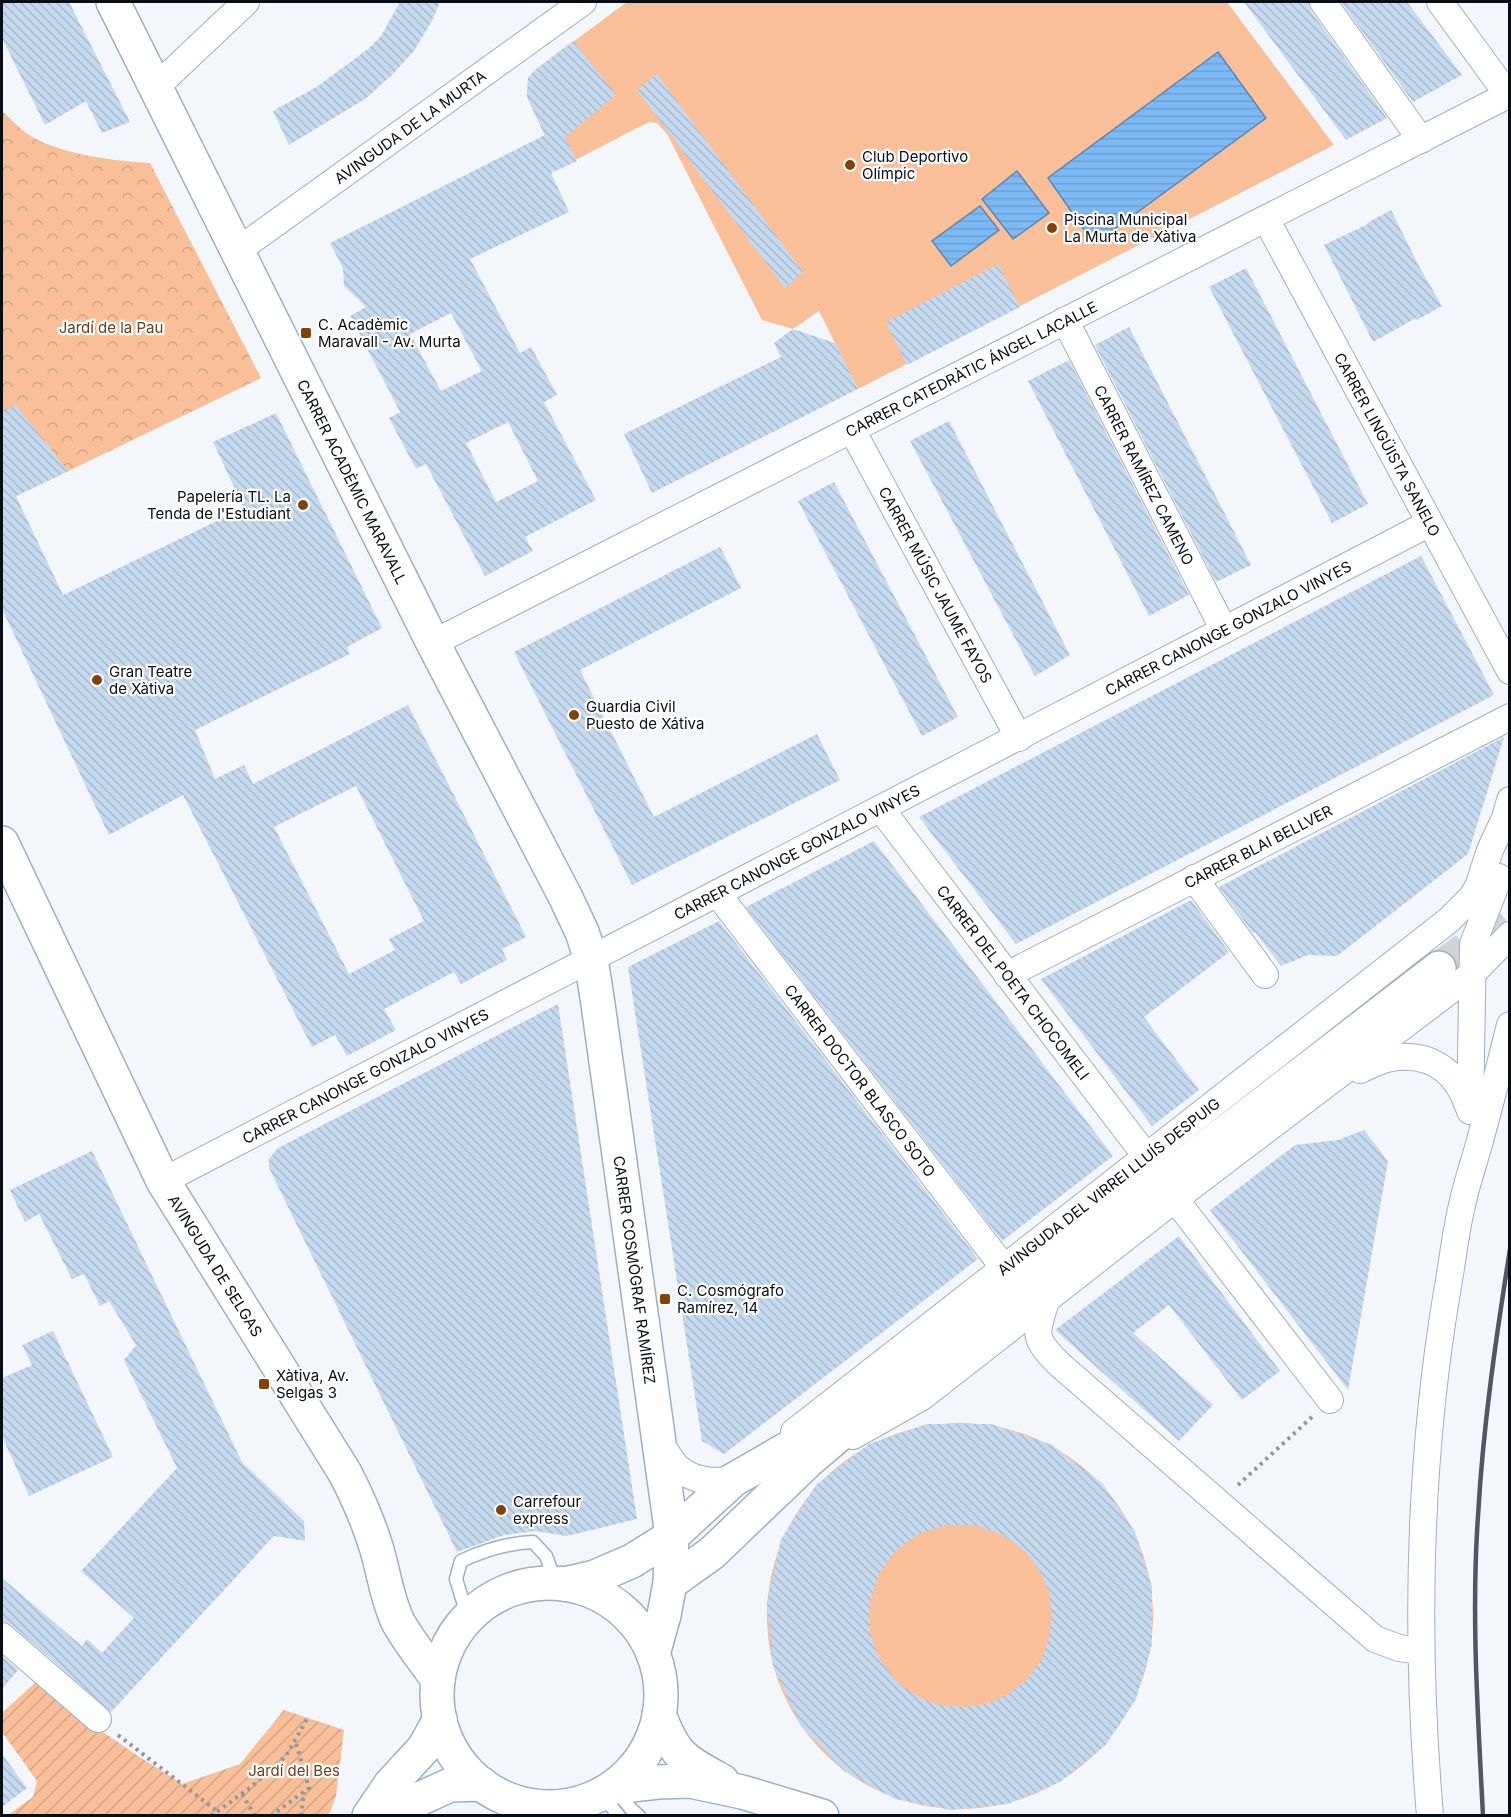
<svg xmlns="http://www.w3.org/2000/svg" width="1511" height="1817" font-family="Inter,sans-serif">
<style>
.park{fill:url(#park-crowns)}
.garden{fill:url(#garden-furrows)}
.pitch{fill:#f8bf99}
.water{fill:url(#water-rules);stroke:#5a86b2;stroke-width:1.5}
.building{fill:url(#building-back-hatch);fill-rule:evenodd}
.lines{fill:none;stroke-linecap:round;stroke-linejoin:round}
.secondary-tunnel{stroke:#d0d4d8;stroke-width:33;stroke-dasharray:33 16;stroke-linecap:butt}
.lane-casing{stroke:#9cb0c4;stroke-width:15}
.street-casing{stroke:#9cb0c4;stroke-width:28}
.secondary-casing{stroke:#9cb0c4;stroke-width:36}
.path{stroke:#92979c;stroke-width:4;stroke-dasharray:3 4.5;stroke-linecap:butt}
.lane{stroke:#fff;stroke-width:12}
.street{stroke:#fff;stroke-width:26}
.secondary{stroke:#fff;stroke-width:33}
.rail{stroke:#51575d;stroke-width:4.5}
.poi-dot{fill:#834308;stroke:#fff;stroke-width:2}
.labels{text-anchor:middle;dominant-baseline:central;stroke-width:4.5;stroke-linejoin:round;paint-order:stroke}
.street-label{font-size:15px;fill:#080e15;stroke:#fff}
.poi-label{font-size:15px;fill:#080e15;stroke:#fff;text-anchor:start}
.park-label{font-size:15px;fill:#6d3e1b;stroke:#fff}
</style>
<defs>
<pattern id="park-crowns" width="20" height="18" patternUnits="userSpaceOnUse" patternTransform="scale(1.5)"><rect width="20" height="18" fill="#f8bf99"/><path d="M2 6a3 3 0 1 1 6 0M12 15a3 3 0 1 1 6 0" fill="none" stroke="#d3a383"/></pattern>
<pattern id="garden-furrows" width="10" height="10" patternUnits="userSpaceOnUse" patternTransform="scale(1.5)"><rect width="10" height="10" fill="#f8bf99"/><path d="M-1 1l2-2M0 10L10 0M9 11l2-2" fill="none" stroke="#d3a383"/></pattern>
<pattern id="water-rules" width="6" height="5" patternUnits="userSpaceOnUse" patternTransform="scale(1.5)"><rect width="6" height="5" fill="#7dbaf5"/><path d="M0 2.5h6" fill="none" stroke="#6b9fd1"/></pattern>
<pattern id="building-back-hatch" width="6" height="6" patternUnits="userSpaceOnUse" patternTransform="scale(1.5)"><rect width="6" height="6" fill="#c5daef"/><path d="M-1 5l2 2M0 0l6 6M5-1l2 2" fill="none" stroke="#a8bacc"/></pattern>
</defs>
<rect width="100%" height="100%" fill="#f3f7fb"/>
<path class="park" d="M2,111C10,118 18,127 26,133C56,154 114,161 150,163L261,378L2,503Z"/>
<path class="garden" d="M40,1678L96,1727L135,1754L182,1784L240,1764L284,1710L344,1730L336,1796L329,1815H8L33,1797L37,1781L2,1732V1713Z"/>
<g class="pitch">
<path d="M627,2H1227L1334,145L858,389L819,311L793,329L762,320L667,134L657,123L650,122L637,128L560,168L527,97L528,78L535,70Z"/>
<circle cx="960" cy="1616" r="193"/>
</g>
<g class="water">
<path d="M1218,52L1266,118L1094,244L1048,178Z"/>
<path d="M1017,171L1049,213L1013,239L982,199Z"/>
<path d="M980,206L999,230L951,266L932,241Z"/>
</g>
<g class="building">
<path d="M2,2H69L130,122L102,133L86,101L45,125L2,38Z"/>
<path d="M400,2H440L433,19L414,51L392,75L365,99L289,145L273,111L318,86L368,49L381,36Z"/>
<path d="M1244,2H1308L1311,11L1387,118L1346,140Z"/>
<path d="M1341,2H1407L1462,75L1413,102Z"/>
<path d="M573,41L616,95L565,137L577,161L551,173L569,212L470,259L520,353L531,347L557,395L544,402L596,500L525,537L533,551L485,576L426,464L416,469L389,418L400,412L350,316L366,307L344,286L343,268L330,243L545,135L527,97L528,78L535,70ZM451,313L482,371L441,391L410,334ZM508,422L538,481L496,502L466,443Z"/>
<path d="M657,74L803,272L785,288L637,90Z"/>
<path d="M1391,210L1420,268L1442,306L1417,320L1416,318L1373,342L1324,245L1368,224L1367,223Z"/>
<path d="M998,264L1020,307L907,365L886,322Z"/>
<path d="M1246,268L1368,504L1332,523L1209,287Z"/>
<path d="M1129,327L1251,565L1216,582L1095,345Z"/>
<path d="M793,329L835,343L858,389L652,493L624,434L781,357L774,343Z"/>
<path d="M1069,360L1189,595L1149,616L1028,381Z"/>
<path d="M16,405L68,471L16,496L63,595L244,508L213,442L276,413L382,628L347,647L350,654L195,730L215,779L244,765L253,784L408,705L526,937L502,949L507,960L461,984L454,972L384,1009L396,1030L347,1056L335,1035L312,1047L183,795L109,835L2,609V412ZM356,786L424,921L389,939L395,950L349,974L274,827Z"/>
<path d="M949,421L1070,655L1035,676L910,441Z"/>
<path d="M834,482L958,717L922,736L798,501Z"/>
<path d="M720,547L741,588L580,670L654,817L817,734L840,780L632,885L514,652Z"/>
<path d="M1421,556L1494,695L1087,907L1016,944L919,817Z"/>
<path d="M1504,737L1468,854L1337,956L1308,955L1281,966L1255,932L1253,933L1219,887Z"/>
<path d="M874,841L1113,1156L1002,1241L746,907Z"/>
<path d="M1189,901H1192L1229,952L1144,1017L1199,1090L1152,1126L1041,979Z"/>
<path d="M719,921L978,1259L724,1454L702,1441L628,967Z"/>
<path d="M558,1004L637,1519L567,1536L535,1531L504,1535L457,1552L269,1168V1159L278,1148Z"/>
<path d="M1364,1130L1388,1161L1348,1390L1210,1210L1295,1145L1338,1140Z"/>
<path d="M92,1151L242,1462L304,1521L305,1541L274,1536L111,1712L12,1625L2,1621V1578L82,1646L87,1639L102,1653L134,1618L81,1571L177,1468L124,1360L136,1345L109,1301L100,1306L84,1274L72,1279L39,1214L25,1222L10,1190Z"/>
<path d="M1179,1236L1280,1371L1242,1400L1169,1305L1133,1333L1213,1405L1179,1441L1055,1330Z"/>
<path d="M53,1331L113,1457L29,1496L2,1436V1378L32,1365L22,1345Z"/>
<path d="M927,1424H991L1052,1445L1103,1484L1135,1532L1152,1587V1644L1136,1699L1105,1746L1060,1782L1008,1804L951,1810L895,1799L844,1771L800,1725L773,1666L767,1602L781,1539L816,1485L869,1444ZM946,1525H975L1003,1535L1026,1552L1040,1571L1049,1592L1052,1615L1049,1638L1042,1659L1028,1678L1010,1693L990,1703L967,1707L944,1706L922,1699L898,1683L880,1660L870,1633V1603L878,1575L895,1552L918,1534Z"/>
<path d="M2,1655L18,1670L2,1689Z"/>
<path d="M2,1754L27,1788L2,1807Z"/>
</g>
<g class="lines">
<path class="secondary-tunnel" d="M1439,968L1510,916"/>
<g class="lane-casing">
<g id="lane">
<path d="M468,1618L456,1579L461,1561C485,1550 507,1543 533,1542L546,1556L556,1583"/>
<path d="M616,1790L631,1809L639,1816"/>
<path d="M601,1794L619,1816"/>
</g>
</g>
<g class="street-casing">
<g id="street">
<path d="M1323,2L1421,140"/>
<path d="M1440,2L1508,95"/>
<path d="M155,88L246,2"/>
<path id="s1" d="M1266,219L1510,671"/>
<path id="s2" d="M237,251L583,2"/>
<path id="s3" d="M1065,320L1224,630"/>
<path id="s4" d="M852,430L1019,738"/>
<path id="s5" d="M433,643L1510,94"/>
<path id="s6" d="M881,809L1146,1156"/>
<path d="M1194,878L1265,975"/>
<path id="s7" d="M717,893L1004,1268"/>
<path id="s8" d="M1007,975L1510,717"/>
<path d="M1360,1070C1369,1066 1380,1060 1391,1058C1429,1052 1456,1070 1468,1106"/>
<path d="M1470,1111L1473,944L1499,877"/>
<path id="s9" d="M163,1181L1430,523"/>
<path d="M1175,1199L1330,1400"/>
<path d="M1047,1298C1036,1334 1031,1336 1059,1364L1375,1639L1399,1648L1421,1651"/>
<path id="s10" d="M794,1432L1449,920L1471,898L1478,887L1490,850L1505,818L1510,800"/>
<path d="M853,1436L922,1397L1175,1199L1472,974L1510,935"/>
<path d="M660,1443C665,1450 670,1459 676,1466C692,1482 724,1486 741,1473"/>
<path d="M2,1636L98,1719"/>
<path d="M1430,1816C1415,1639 1418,1461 1448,1286C1453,1258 1456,1228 1463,1201C1467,1182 1474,1163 1479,1144C1490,1105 1500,1065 1510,1025"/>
</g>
</g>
<g class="secondary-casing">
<g id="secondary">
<path id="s11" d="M113,2L433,643L565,896L582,932L591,959L598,1004L672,1536L670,1583L664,1615L653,1654"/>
<path id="s12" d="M2,843L163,1181L345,1473C358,1498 369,1523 377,1550C384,1574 387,1599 398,1622C409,1642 425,1661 438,1680"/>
<path d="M670,1583L712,1553L808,1461L891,1390L1439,968"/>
<circle cx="549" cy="1695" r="112"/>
<path d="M564,1584L595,1577L632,1561L672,1536L733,1480L827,1426"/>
<path d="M659,1714C675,1757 684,1760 722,1781"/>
<path d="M614,1787L658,1782L690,1781L742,1792L822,1816"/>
<path d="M369,1816L390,1785L424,1748L440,1719"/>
<path d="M393,1816L404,1806L450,1785L482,1784"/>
</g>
</g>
<g class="path">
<path d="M1238,1485L1312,1417"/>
<path d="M118,1735L217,1811"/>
<path d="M242,1794L255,1816"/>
<path d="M211,1816L251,1787L286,1756L307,1719"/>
<path d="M271,1816L309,1788L295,1740"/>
<path d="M301,1816L304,1792"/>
</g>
<use href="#lane" class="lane"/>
<use href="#street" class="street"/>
<use href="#secondary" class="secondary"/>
<path class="rail" d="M1483,1816C1478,1716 1471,1615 1478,1516C1483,1426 1496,1338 1510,1249"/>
</g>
<g class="poi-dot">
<circle cx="850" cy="165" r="6"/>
<circle cx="1052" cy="228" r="6"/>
<rect x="300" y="327" width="12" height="12" rx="3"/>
<circle cx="303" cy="505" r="6"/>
<circle cx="97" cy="680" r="6"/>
<circle cx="574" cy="715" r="6"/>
<rect x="659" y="1293" width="12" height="12" rx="3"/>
<rect x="258" y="1378" width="12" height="12" rx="3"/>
<circle cx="501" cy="1510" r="6"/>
</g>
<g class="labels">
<g class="street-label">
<text stroke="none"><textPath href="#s2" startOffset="213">AVINGUDA DE LA MURTA</textPath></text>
<text stroke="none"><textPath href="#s5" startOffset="604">CARRER CATEDRÀTIC ÁNGEL LACALLE</textPath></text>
<text stroke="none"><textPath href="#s1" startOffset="256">CARRER LINGÜISTA SANELO</textPath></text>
<text stroke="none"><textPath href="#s3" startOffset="174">CARRER RAMÍREZ CAMENO</textPath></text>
<text stroke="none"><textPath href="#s11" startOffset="536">CARRER ACADÈMIC MARAVALL</textPath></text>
<text stroke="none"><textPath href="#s4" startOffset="176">CARRER MÚSIC JAUME FAYOS</textPath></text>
<text stroke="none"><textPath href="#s9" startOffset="1200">CARRER CANONGE GONZALO VINYES</textPath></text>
<text stroke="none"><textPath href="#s8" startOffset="282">CARRER BLAI BELLVER</textPath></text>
<text stroke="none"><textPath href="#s9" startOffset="714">CARRER CANONGE GONZALO VINYES</textPath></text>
<text stroke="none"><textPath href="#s6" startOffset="218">CARRER DEL POETA CHOCOMELI</textPath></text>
<text stroke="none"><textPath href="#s9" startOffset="228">CARRER CANONGE GONZALO VINYES</textPath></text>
<text stroke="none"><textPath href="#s7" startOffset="236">CARRER DOCTOR BLASCO SOTO</textPath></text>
<text stroke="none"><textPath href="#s10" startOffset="399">AVINGUDA DEL VIRREI LLUÍS DESPUIG</textPath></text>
<text stroke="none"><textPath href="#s12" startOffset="474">AVINGUDA DE SELGAS</textPath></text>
<text stroke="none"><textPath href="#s11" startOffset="1384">CARRER COSMÒGRAF RAMÍREZ</textPath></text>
</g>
<g class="poi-label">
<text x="862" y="156">Club Deportivo<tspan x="862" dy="17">Olímpic</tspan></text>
<text x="1064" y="219">Piscina Municipal<tspan x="1064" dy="17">La Murta de Xàtiva</tspan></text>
<text x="318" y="324">C. Acadèmic<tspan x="318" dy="17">Maravall - Av. Murta</tspan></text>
<text x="291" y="496" text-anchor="end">Papelería TL. La<tspan x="291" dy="17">Tenda de l'Estudiant</tspan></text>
<text x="109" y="671">Gran Teatre<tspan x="109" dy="17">de Xàtiva</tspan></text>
<text x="586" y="706">Guardia Civil<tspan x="586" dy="17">Puesto de Xátiva</tspan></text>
<text x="677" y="1290">C. Cosmógrafo<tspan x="677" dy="17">Ramírez, 14</tspan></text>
<text x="276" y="1375">Xàtiva, Av.<tspan x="276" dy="17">Selgas 3</tspan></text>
<text x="513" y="1501">Carrefour<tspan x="513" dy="17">express</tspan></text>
</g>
<g class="park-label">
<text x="111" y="327">Jardí de la Pau</text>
<text x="294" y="1770">Jardí del Bes</text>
</g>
</g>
<rect width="1511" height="1817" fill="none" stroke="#080e15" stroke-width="6"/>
</svg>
